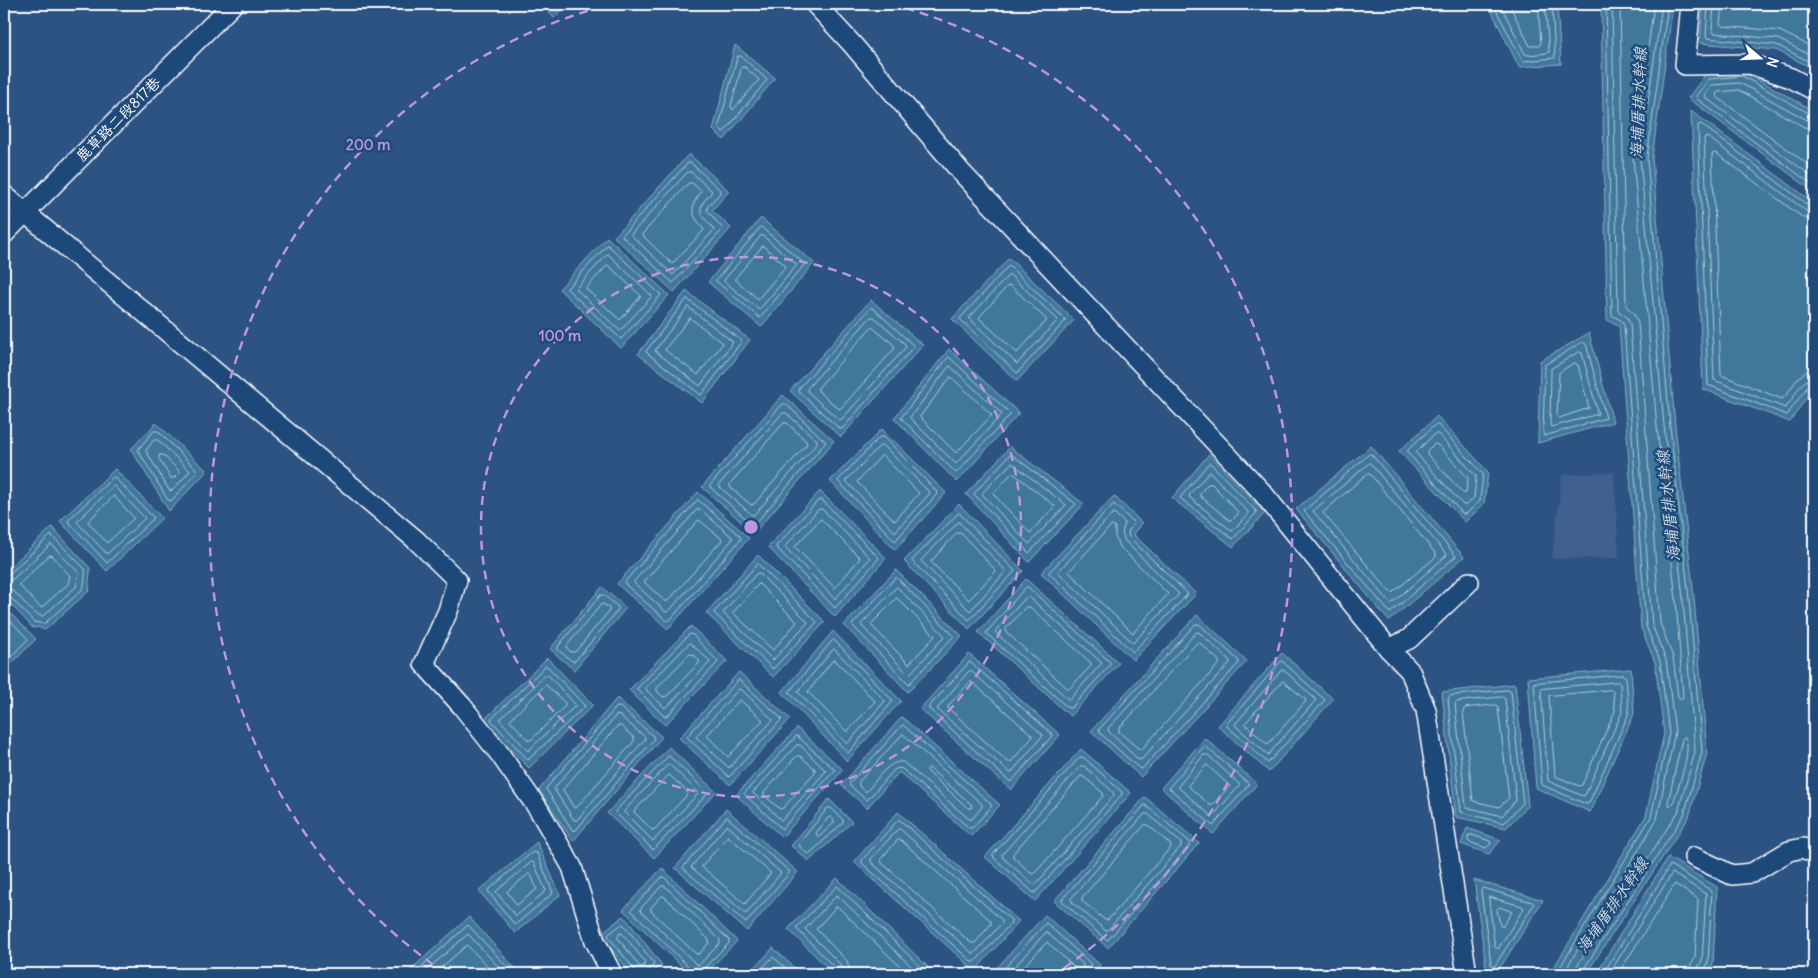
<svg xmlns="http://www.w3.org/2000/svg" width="1818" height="978" font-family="Delius,'LXGW WenKai TC',sans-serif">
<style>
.built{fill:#41608f}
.water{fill:#40789c;stroke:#8caec4}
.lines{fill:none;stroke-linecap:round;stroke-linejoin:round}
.shore{stroke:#b3c9d7;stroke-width:1}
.minor-casing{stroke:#fff;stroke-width:22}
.minor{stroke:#1f4a7a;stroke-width:19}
.ring{fill:none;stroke:#bd96df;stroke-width:2.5;stroke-dasharray:9 6}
.labels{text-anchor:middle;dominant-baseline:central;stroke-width:5;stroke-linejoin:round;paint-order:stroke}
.street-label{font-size:15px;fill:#fff;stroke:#1f4a7a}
.water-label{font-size:16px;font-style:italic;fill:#cfdde6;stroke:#1f4a7a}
.centre{fill:#bd96df;stroke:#1f4a7a;stroke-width:2.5}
.ring-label{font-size:15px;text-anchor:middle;font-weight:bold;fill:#bd96df;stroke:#1f4a7a;stroke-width:5;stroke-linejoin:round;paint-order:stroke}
</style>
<rect width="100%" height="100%" fill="#2d5383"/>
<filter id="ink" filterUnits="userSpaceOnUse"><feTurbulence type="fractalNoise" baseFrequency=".02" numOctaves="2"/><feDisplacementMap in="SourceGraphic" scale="10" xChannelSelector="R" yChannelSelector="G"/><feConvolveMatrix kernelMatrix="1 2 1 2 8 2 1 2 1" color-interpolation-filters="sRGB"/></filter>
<g filter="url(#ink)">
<path class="built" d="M1614,472L1619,558L1552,559L1562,475Z"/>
<g class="water">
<path d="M541,4H568L554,18Z"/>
<path d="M1488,4H1557L1561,64L1519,67Z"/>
<path d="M1601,4H1673L1652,158L1675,425L1694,598L1707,753L1689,817L1586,974H1550L1646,816L1664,733L1655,662L1641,628L1619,325L1607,320Z"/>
<path d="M1703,4H1814V69L1776,50L1700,43Z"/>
<path d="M735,45L775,78L724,140L713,130Z"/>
<path d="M1743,71L1814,111V192L1688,98L1706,74Z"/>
<path d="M1691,111L1814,203V386L1790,422L1703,389Z"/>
<path d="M689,154L729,191L712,210L731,228L674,292L614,237Z"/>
<path d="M761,218L814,263L761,327L708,282Z"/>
<path d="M607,237L669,295L621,348L559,289Z"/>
<path d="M1009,258L1074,320L1017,381L952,319Z"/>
<path d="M686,291L750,340L702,403L638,354Z"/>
<path d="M871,300L923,345L841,437L790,391Z"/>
<path d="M1589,333L1613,422L1538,443L1540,361Z"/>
<path d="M949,349L1019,413L957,482L894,418Z"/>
<path d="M783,395L834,441L754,533L702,487Z"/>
<path d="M1437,416L1488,472L1484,504L1465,522L1399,451Z"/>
<path d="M156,423L207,471L169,511L131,449Z"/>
<path d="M882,429L946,493L895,550L830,481Z"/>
<path d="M1371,446L1464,557L1389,621L1296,509Z"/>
<path d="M1010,447L1084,504L1029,562L966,494Z"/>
<path d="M1209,454L1265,513L1233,547L1172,498Z"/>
<path d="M115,469L162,518L107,571L60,521Z"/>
<path d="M820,491L886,558L835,617L768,547Z"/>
<path d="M698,492L749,538L668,629L617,584Z"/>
<path d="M1114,496L1142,523L1133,534L1196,594L1133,660L1041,573Z"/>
<path d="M959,504L1023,571L969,629L904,561Z"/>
<path d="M52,527L90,568C91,576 87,582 90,590L45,630L38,627L33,628L4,597V573Z"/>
<path d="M758,555L825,622L773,677L706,613Z"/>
<path d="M896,570L962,636L908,692L844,625Z"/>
<path d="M1026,579L1119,663L1070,716L978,632Z"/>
<path d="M602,587L626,608L574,670L550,649Z"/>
<path d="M4,607L36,639L4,671Z"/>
<path d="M1197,615L1247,661L1141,777L1091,731Z"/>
<path d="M691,626L727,661L665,725L629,690Z"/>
<path d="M833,631L901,701L847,761L782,692Z"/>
<path d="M1282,653L1333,699L1269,772L1218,726Z"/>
<path d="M969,654L1060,735L1011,790L920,709Z"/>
<path d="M547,658L593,705L529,768L483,721Z"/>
<path d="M1631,669L1634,714L1590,812L1536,788L1528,678Z"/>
<path d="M739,672L790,719L730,785L679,738Z"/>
<path d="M1515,684L1528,805L1506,828L1456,817L1442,692Z"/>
<path d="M617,698L662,737L573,841L539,790Z"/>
<path d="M902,717L1000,805L971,836L899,772L867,808L841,785Z"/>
<path d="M797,728L843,770L782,837L736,795Z"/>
<path d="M1205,738L1257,784L1213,834L1161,788Z"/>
<path d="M669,747L716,792L654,858L607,813Z"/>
<path d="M1081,749L1131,793L1035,901L985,857Z"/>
<path d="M1145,797L1199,843L1108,948L1054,901Z"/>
<path d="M829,799L852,822L809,861L791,846Z"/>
<path d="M726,809L798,872L747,931L675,868Z"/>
<path d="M898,812L1019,921L975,971L854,862Z"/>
<path d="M1467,828L1501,840L1489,854L1461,844Z"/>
<path d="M537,842L560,895L515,933L479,891Z"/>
<path d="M1668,857L1717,887L1713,964L1707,974H1601L1597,972Z"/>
<path d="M662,868L737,941L705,974H690L623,910Z"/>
<path d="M837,878L935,974H834L788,929Z"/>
<path d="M1474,880L1543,900L1496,974H1487Z"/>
<path d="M1045,915L1100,965L1091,974H999L995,970Z"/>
<path d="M624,916L662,965L650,974H631L600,934Z"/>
<path d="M469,917L520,974H406Z"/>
<path d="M773,948L801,974H749Z"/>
</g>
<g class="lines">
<g class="shore">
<path d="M1493,4L1522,60L1524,61L1555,58L1552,4"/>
<path d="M1500,4L1525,54L1527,55L1547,53L1549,52L1545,4"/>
<path d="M1509,4L1530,46H1539L1541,44L1538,4"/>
<path d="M1620,4L1626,306L1634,314L1638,323L1660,623L1673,657L1678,697L1681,699L1683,697L1676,600L1657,427L1633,158L1654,4"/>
<path d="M1708,4L1706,36L1707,38L1777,45L1814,64"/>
<path d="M1714,4L1712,30L1714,33L1778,39L1814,57"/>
<path d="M1722,4L1720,24L1722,26L1780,31L1814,48"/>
<path d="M738,56H741L767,80L725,131L723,132L719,127Z"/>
<path d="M742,67H745L759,80L733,110L731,107Z"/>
<path d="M1814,115L1810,114L1742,76L1709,79L1696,96L1697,99L1814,186"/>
<path d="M1814,121L1807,120L1740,83L1712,85L1705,95L1706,98L1814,178"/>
<path d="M1814,129L1804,127L1739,90L1718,92L1716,94L1717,97L1814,169"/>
<path d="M688,163H691L720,190V193L708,206L707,210L723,229L673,283L622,236Z"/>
<path d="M688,172H691L712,191C710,196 704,199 702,205C697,216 710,222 714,230L673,275L631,235Z"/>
<path d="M689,183H692L701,191C699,195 696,199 694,203C690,215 698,221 704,230L672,264L642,235Z"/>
<path d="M1814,207L1809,206L1701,124L1698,125L1708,385L1787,415L1808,386L1814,384"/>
<path d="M1814,213L1806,211L1708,137L1704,138L1714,380L1785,408C1795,399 1799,379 1814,378"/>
<path d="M1814,221L1802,217L1716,153L1712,154L1721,375L1782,399C1794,389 1796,371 1814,370"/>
<path d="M761,227L805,264L760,318L716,281Z"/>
<path d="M762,235L797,265L759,310L724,281Z"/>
<path d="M608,245L661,295L621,339L567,289Z"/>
<path d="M763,246L786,266L758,299L735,279Z"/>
<path d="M608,254L652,296L620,331L576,289Z"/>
<path d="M608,265L641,296L620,320L586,289Z"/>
<path d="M1009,266L1066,320L1017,373L960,319Z"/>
<path d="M1010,275L1058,320L1017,364L969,318L1008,276Z"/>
<path d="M1008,286H1011L1047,320L1017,353L979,318Z"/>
<path d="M687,299L742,341L701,395L646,352Z"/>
<path d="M688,307L733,342L700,386L655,351Z"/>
<path d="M871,308H873L914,346L843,428L840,429L799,392L798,390Z"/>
<path d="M871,317H874L905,344L906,347L842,419L839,420L808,392L807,389Z"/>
<path d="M690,318L723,343L698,375L665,350Z"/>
<path d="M872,327L894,345L895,348L841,408L839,409L818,391V388Z"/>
<path d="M1583,342L1586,344L1606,418L1544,436L1543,433L1545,365Z"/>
<path d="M1579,352L1582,353L1598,414L1551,427L1550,425L1551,369Z"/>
<path d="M949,357L1011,414L956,473L901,418Z"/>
<path d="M1574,363L1578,365L1589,408L1559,418L1557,415L1559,373Z"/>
<path d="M950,366L1002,414L956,464L910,418Z"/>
<path d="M951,377L992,415L956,453L920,417Z"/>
<path d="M783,404H786L826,442L755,524H752L711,488L710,486Z"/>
<path d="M783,413H786L817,440V443L754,515H752L720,487L719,485Z"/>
<path d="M784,423H787L806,441L807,444L754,504L751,505L730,487V484Z"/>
<path d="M1435,425H1438L1483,474L1480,501L1466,514H1463L1408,453V450Z"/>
<path d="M154,431H158L198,471L171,501L168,500L138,450Z"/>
<path d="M1435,434H1438L1476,476L1474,498L1466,505H1463L1416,453L1417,451Z"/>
<path d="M880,437H884L938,493L895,541L838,481Z"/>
<path d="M154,440H158L190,471L172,491L169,490L146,451Z"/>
<path d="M1435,444L1438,445L1468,478L1466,493H1463L1427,454V451Z"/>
<path d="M880,446H884L930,493L895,532L846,481Z"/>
<path d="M1011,454L1076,504L1029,553L974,494Z"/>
<path d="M1371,454L1456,556L1390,613L1304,511L1368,455Z"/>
<path d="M160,455H163L179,471V473L174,478H171L159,459Z"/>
<path d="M883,456L919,493L895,521L857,482L880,457Z"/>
<path d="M1012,463L1066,505L1029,544L982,494Z"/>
<path d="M1210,463L1257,512L1233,539L1180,498L1208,464Z"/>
<path d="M1370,463L1447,555L1391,604L1313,511L1368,464Z"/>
<path d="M1210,472L1248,512V515L1232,531L1189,497L1190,494Z"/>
<path d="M1013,473L1055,506L1030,533L993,494L1011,474Z"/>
<path d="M1367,474H1370L1436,554V557L1392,593L1390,592L1323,513Z"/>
<path d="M114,477L154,518L107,563L68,521Z"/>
<path d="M1208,484H1212L1238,512V514L1232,520H1229L1200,496V494Z"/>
<path d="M114,486L145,518L107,554L77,522Z"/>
<path d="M114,496L134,518L107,543L88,522Z"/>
<path d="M698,500L740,536L741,539L670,620L667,621L626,585L625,582Z"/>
<path d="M819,500H822L879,558L835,608L776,547Z"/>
<path d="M1114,504L1134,523L1128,532L1129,537L1188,594L1133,652L1049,573Z"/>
<path d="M698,509L701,510L732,537V540L669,611L666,612L635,584L634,582Z"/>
<path d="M819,509H822L870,558L835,599L785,547Z"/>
<path d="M959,513L1015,571L969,620L912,561Z"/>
<path d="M1114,513L1125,523L1122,533L1125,541L1179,594L1133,643L1058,572Z"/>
<path d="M821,519L860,558L835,588L795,547Z"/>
<path d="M699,520L721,538L722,540L668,601H665L645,583V581Z"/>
<path d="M959,522L1006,571L970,611L921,561Z"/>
<path d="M1111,526L1115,527V537L1119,546L1168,594L1133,633L1069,572Z"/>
<path d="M957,533H961L996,571L969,600L931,562Z"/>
<path d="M50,555L53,556L70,576L68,584L41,608L19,585Z"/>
<path d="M758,564L817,622L773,669L714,613Z"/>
<path d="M759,573L808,622L773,660L723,613L756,574Z"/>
<path d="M4,576L9,574L51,535L85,569C86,574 84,584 83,589L44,624L34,622L9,596L4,594"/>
<path d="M897,578L954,636L909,684L852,625L894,579Z"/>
<path d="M4,582L13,579L51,544L79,573L76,587L43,616C26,614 21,589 4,588"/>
<path d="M759,584L797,622L773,650L733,613Z"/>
<path d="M897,587L945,636L909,675L861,625Z"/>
<path d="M1028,587L1110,662V665L1071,708H1068L986,633L1025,588Z"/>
<path d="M601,595H604L618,607V610L575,661H572L558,650V647Z"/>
<path d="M1028,596L1102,663L1070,699H1068L995,632L1026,597Z"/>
<path d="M897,598L935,636L909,664L871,625Z"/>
<path d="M602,604L609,607V611L575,652H571L567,648V646Z"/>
<path d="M1026,607H1030L1091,663V666L1070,688H1067L1006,632V629Z"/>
<path d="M4,614L28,639L4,664"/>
<path d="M1196,624H1199L1238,660L1239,663L1143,768L1140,769L1100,733L1099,730Z"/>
<path d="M1197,632L1200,633L1229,660L1230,663L1142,759L1139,760L1109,732L1108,729Z"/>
<path d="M690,634L693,635L718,662L667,716H664L637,689Z"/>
<path d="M834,640L893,701L848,753L789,692L832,641Z"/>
<path d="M690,643L709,660L710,662L667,707H664L647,691L646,688Z"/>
<path d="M1197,643H1200L1219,661V664L1142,749H1139L1119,732V729Z"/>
<path d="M834,649L885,701L847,744L798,692Z"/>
<path d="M690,654H692L699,660V663L667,696L663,697L657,691V688Z"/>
<path d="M835,660L875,701L847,732L808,692L832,661Z"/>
<path d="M1282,661L1325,700L1268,763L1226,725Z"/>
<path d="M970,662L1052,734L1051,737L1012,781H1009L929,709V707Z"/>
<path d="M546,666L548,667L585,706L528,760L491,720Z"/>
<path d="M1282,670L1285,671L1316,700L1268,755L1235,725Z"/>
<path d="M971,671L1043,735L1011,773L1009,772L937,709L968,672Z"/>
<path d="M546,675H548L576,705L528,751L500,720Z"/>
<path d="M1623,675L1626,677L1629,713L1589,803L1586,804L1542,785L1534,683Z"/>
<path d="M739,680L782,719L729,777L687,737Z"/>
<path d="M1283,681L1305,699L1306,701L1269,743L1267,744L1245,724Z"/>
<path d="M972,682L1032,735V738L1011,762H1008L948,708V706L969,683Z"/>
<path d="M1618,682L1620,684L1622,712L1585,795L1583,796L1548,781L1541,689Z"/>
<path d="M546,685L565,703V706L531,740H528L510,720Z"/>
<path d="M739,689L742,690L773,720L729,768L696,737Z"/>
<path d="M1508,690L1511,692L1523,803L1504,823L1461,812L1448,699L1450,696Z"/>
<path d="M1611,690L1613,692L1615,711L1582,785L1579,786L1555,776L1549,696Z"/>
<path d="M1502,697L1505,699L1516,800L1502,816L1466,807L1455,704L1457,702Z"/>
<path d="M740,700L763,720L728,757L707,736Z"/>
<path d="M1496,705L1498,707L1509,798L1499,807L1473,801L1463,711L1465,708Z"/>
<path d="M617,707H620L653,736L654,739L576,830L573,831L546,789Z"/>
<path d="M617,715L620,716L645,737V739L577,820H574L554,789Z"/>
<path d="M903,725L991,804V807L972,828H969L901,768L895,769L867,800L850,786V783Z"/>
<path d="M618,726H621L634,738V741L577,807L574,808L563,790Z"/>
<path d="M903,734L982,804V807L972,819H969L903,762C888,760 876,781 867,791H864L859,786V782Z"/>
<path d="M797,736L835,770L782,829L744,794Z"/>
<path d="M1685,737C1693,750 1677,789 1673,804L1670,806L1668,803L1682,739Z"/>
<path d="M797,745H800L826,771L783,819L781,820L753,793Z"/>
<path d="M1205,746L1249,784L1213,826L1169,788Z"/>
<path d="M1204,755H1208L1240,785L1212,817L1178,787Z"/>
<path d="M669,756L708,793L653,850L615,812Z"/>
<path d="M797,756H800L815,769V772L783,808L780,809L764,795V793Z"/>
<path d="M1080,757H1083L1122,792V794L1036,892L1034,893L994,858L993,855Z"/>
<path d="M669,764L699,793L653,841L624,812Z"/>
<path d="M1207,765L1230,786L1211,806L1188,786Z"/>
<path d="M1081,766H1084L1113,792L1114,795L1036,884H1033L1003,858L1002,855Z"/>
<path d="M929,768L971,804L972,808H968L928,772L927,770Z"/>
<path d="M669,775L687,791L688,794L655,829L652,830L634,812Z"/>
<path d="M1081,776L1084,777L1103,793V796L1035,873L1032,874L1013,857V854Z"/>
<path d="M1145,805L1190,842V845L1109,939L1106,940L1063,902L1062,900Z"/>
<path d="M828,808H831L843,820V823L810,853L808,854L800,847L799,844Z"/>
<path d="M1145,814H1148L1181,843V846L1108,930L1106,931L1072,902L1071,899Z"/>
<path d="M727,817L790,872L746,923L683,868Z"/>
<path d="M831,817L834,820V823L820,836H817L816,833L828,818Z"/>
<path d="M900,820L1011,920V923L975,962H972L862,863V860L897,821Z"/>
<path d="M1145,825H1148L1170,844L1171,847L1108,920H1105L1082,901V898Z"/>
<path d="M728,826L781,873L746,914L691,867L725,827Z"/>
<path d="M900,829L1002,920V923L975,953H972L871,862V859L897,830Z"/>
<path d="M1469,835H1472L1490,841L1491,844L1486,848L1469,842L1468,840Z"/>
<path d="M728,836L771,873L745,904L702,867Z"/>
<path d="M898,840H901L991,921V924L975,943H971L881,862V859Z"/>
<path d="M533,852L537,853L553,893L515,925L488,891Z"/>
<path d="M532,862L534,863L546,891L516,916L496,892Z"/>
<path d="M529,874L531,875L537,889L517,905L507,892Z"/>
<path d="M662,886H665L720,940V943L699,965L696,964L640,910L641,908Z"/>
<path d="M1483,888L1532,902L1534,904L1494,967L1491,964L1481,891Z"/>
<path d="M662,896L665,897L709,940V943L699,954H696L651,911V908Z"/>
<path d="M1489,897L1522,906L1524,908L1498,949L1495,947Z"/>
<path d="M1500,907L1512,912L1502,927L1500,925L1497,910Z"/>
<path d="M620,933L623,934L645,962L643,967H640L618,938Z"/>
<path d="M413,974L468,925L514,974"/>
<path d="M422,974L468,934L505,974"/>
<path d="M434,974L467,945L495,974"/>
<path d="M635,974L634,969L608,936L609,934L622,924L624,925L654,963L653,965L649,970L648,974"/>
<path d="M693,974L691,969L631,910L662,877H664L729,940V943L703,969L702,974"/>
<path d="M756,974L773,957L793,974"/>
<path d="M837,974L836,969L796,928L837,886L928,974"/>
<path d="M844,974L841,965L805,929L837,895L919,974"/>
<path d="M851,974L847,961L816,929L837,906L908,974"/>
<path d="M1002,974L1003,970L1046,923L1091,964L1088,974"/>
<path d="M1008,974L1046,932L1083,964L1082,974"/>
<path d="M1017,974L1047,942L1074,967V974"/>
<path d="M1556,974L1651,817L1669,733L1660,661L1646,626L1624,325L1622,321L1612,315L1606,4"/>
<path d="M1563,974L1657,819L1675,732L1666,660L1652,625L1630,324L1627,317L1618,311L1612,4"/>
<path d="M1575,974L1577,966L1678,812L1695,752L1683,599L1664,426L1640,158L1662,4"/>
<path d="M1582,974L1583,970L1684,815L1702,752L1689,599L1670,426L1647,158L1668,4"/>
<path d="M1603,974L1670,865L1712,891L1708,962L1703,974"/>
<path d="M1609,974L1672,873L1706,894L1702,960L1698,968L1697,974"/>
<path d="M1618,974L1675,884L1698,899L1695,958L1690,967L1689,974"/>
</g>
<g class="minor-casing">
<g id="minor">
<path d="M815,4L852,44L961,172L1261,491L1389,649L1410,671L1426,710L1467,974"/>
<path d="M1691,4L1685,65L1750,64L1791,78L1814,90"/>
<path d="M4,195L416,540L457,580L448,611L424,664L462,706L499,753L539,810L572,867L595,941L612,974"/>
<path d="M4,234L233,4"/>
<path d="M1389,649L1409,639L1469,582"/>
<path d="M1694,857L1732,875L1752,873L1789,851L1803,848L1814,853"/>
</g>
</g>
<use href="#minor" class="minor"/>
</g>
</g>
<g class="ring">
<circle cx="751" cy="527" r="270"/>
<path d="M445 973A541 541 0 0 1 611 4M891 4A541 541 0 0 1 1057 973"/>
</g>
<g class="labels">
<g class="street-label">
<text transform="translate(118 119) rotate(-45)">鹿草路二段817巷</text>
</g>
<g class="water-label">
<text transform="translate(1638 103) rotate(-88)">海埔厝排水幹線</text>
<text transform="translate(1668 506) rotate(-96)">海埔厝排水幹線</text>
<text transform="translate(1612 905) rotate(-55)">海埔厝排水幹線</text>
</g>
</g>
<circle cx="751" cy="527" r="8" class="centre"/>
<g class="ring-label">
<text x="368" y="150">200 m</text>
<text x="560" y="341">100 m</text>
</g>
<rect width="1818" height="978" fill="none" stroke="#1f4a7a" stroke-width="20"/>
<rect x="10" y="10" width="1798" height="958" fill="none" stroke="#fff" stroke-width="2" filter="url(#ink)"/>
<g transform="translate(1760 58) rotate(109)" stroke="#1f4a7a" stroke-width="4" paint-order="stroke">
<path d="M0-4L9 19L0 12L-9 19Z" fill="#ffffff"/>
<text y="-8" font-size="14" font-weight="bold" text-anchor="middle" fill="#ffffff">N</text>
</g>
</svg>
